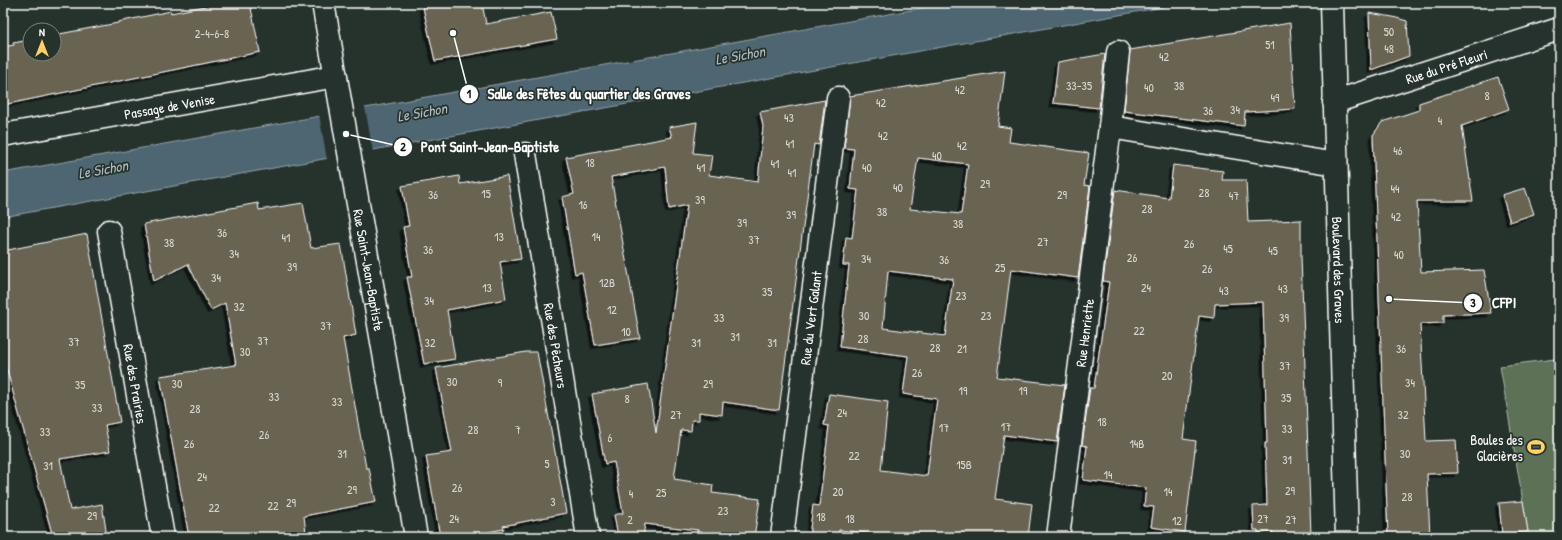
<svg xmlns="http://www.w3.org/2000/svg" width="1562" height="540" font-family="'Patrick Hand',sans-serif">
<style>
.green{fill:#5b7155;stroke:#adb8aa}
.water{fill:#4e6672;stroke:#95a3aa}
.pier{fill:#26332d}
.building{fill:#696351;stroke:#fff;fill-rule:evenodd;filter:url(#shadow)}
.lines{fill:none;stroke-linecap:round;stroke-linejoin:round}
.minor-casing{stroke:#fff;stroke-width:25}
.minor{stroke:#26332d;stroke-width:22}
.labels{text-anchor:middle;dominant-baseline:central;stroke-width:3.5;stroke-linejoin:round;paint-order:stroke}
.number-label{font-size:12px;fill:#dad8d4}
.street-label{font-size:14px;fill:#fff;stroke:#26332d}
.poi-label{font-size:14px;fill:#fff;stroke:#26332d;text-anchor:end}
.water-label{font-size:15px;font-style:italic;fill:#afbac0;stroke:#26332d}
.leader{fill:none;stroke:#fff;stroke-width:1.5}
.callout-dot{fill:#fff;stroke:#26332d;stroke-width:1.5}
.mark-label{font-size:12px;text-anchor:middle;font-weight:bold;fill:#111}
.callout-label{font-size:15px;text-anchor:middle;font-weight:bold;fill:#fff;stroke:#26332d;stroke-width:3.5;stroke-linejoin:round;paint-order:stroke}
</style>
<defs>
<filter id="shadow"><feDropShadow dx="-3.5" dy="3.5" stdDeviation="0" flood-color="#0009"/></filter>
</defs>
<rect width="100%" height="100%" fill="#26332d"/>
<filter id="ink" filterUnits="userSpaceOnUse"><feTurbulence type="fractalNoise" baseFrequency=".025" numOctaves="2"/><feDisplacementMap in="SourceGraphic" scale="8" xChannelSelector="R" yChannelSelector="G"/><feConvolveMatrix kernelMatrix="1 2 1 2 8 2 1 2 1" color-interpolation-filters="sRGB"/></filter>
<g filter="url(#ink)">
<path class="green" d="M1555,359L1559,371V537H1529L1500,366Z"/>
<path class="water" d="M950,3H1185L3,217V173Z"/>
<path class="pier" d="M365,107L373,152L327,160L319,114Z"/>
<g class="building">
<path d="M220,3H250L260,52L3,105V47L14,45L13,43L30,40V54H54V35L118,23V22L171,11V13Z"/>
<path d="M422,3H482L486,24L551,12L557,39L435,61Z"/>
<path d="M1369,13L1393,17L1407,21L1409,56L1371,70Z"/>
<path d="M1290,23L1295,109L1245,112L1244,126L1124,111L1130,50Z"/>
<path d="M1105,54L1099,108L1053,103L1058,62Z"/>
<path d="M1005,71L998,126L1011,128L1009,142L1089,153L1084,185L1090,186L1078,278L1011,269L997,377L1065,385L1057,442L1004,435L995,499L1032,504L1028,537H904L839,530V537H809L813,505L819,506L829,426L824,425L829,394L888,402L881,470L927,476L937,399L903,394L908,356L840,347L849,265H843L846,237L852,238L858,190L850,189L854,149L844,148L850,96ZM918,158L968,164L961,214L910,209ZM888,271L953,279L945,336L883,328Z"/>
<path d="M1498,77L1509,109L1462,126L1473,201H1417L1421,272L1484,270L1491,313L1443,315V323L1420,324L1426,441L1456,440L1458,473L1427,474L1430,537H1388L1373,135L1382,122L1419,110V103Z"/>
<path d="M825,100L819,145L814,144L779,410L723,402L722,415L699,412V420H692L691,431L681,430L674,479L713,485L712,493L760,499L754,537H697L698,530L645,524L643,537H618L614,515L623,513L614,462L605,464L592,394L648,384L656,433L687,205L669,209L665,167L611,177L640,338L595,345L582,272L575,274L562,197L574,194L566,157L672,137L669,127L697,122L693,153L712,155L709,175L758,182L763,126L760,112Z"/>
<path d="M1173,165L1223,171L1222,180H1246L1248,222L1301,220V256L1311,535L1273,537V532L1258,533V530H1254L1253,506L1267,505L1265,443H1267L1263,302L1215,304L1214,318L1199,316L1183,439L1196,441L1185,532L1151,527L1154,507L1144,506L1146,488L1083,480L1087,446L1082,445L1090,388H1094L1109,282L1103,281L1115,190L1169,198Z"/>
<path d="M459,176L460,184L507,176L521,259L500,262L506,299L447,310L455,359L424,364L407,277H412L403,227L409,226L402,186Z"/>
<path d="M1525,188L1534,214L1510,222L1502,195Z"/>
<path d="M258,203L259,210L303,203L311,248L341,244L356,335L343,338L366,468H369L376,502L304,516L306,533L284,537H189L160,376L236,365L225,303L211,310L188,264L154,281L144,224Z"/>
<path d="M87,234L120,422L105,425L110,451L60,459L70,510L102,504L107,537H53L3,356V251Z"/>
<path d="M526,352H537L566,513L503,526L504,529L461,537H440L426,456L452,452L436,368Z"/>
<path d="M1523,501L1528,532L1502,534L1499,503Z"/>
</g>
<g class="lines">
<g class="minor-casing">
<g id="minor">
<path id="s1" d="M323,3L416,537"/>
<path id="s2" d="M1332,3L1347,537"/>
<path id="s3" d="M1334,102L1559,29"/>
<path d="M1110,127L1336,164"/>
<path id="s4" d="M3,135L336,76"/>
<path id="s5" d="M525,154L588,537"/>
<path id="s6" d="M109,231L163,537"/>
<path id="s7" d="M782,537L838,98"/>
<path id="s8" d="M1058,537L1110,127L1118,52"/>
</g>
</g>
<use href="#minor" class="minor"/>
</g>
</g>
<defs>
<g id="stadium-bare" transform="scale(1.38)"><path d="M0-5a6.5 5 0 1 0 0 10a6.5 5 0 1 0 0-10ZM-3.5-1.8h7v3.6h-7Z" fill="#ffd166" stroke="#26332d" stroke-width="2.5" paint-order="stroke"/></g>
</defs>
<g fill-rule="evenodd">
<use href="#stadium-bare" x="1536" y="447"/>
</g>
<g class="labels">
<g class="number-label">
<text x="1389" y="31">50</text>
<text x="212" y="33">2-4-6-8</text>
<text x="1270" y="44">51</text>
<text x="1389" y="48">48</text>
<text x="1164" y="56">42</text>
<text x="1079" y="85">33-35</text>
<text x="1179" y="85">38</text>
<text x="1149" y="87">40</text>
<text x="960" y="89">42</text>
<text x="1487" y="95">8</text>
<text x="1275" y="97">49</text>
<text x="881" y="102">42</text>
<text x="1235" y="109">34</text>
<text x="1208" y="110">36</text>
<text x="789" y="117">43</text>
<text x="1440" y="120">4</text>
<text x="883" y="135">42</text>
<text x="790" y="143">41</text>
<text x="962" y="145">42</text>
<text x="1398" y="150">46</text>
<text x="937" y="155">40</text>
<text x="590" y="162">18</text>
<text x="775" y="163">41</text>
<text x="701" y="167">41</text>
<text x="867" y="167">40</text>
<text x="792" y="172">41</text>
<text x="985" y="183">29</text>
<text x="898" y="187">40</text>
<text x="1395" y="188">44</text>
<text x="1204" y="192">28</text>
<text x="486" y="193">15</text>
<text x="433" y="194">36</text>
<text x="1062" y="194">29</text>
<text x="1234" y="195">47</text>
<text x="700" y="199">39</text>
<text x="583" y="204">16</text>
<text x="1147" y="208">28</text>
<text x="882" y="211">38</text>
<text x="791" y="214">39</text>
<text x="1396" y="216">42</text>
<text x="742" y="222">39</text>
<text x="958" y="223">38</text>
<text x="222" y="232">36</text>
<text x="499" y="236">13</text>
<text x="596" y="236">14</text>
<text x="286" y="237">41</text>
<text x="754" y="239">37</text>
<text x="1043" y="241">27</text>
<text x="169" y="242">38</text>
<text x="1189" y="243">26</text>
<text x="1228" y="248">45</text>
<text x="428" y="249">36</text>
<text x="1273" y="250">45</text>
<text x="234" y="253">34</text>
<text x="1399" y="254">40</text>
<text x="1132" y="257">26</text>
<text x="866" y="258">34</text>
<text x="944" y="259">36</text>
<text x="292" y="266">39</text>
<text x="1000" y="267">25</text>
<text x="1207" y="268">26</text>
<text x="216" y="277">34</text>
<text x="607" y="282">12B</text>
<text x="487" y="287">13</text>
<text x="1146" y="287">24</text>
<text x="1283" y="288">43</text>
<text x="1224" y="290">43</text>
<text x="767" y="291">35</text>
<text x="961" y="295">23</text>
<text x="429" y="300">34</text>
<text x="239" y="306">32</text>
<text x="612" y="309">12</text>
<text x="864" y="315">30</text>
<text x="986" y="315">23</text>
<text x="719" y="317">33</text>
<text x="1284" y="317">39</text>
<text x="326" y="325">37</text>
<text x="1139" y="330">22</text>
<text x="626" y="331">10</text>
<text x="735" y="336">31</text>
<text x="863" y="338">28</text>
<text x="263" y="340">37</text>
<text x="74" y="341">37</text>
<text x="430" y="342">32</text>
<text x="696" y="342">31</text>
<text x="772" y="342">31</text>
<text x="935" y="347">28</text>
<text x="962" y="348">21</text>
<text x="1401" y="348">36</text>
<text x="245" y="351">30</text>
<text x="1285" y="365">37</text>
<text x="917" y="372">26</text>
<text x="1167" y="375">20</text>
<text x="452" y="381">30</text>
<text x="500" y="382">9</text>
<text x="1410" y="382">34</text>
<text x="177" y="383">30</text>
<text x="708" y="383">29</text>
<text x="80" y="384">35</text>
<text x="963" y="390">19</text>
<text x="1023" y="390">19</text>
<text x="274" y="396">33</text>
<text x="1286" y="397">35</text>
<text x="627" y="398">8</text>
<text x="337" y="401">33</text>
<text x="97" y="407">33</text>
<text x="195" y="408">28</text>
<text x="842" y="412">24</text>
<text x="676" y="414">27</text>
<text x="1403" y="414">32</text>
<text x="1102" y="421">18</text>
<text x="1006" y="426">17</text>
<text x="944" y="427">17</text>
<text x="1287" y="428">33</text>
<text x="473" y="429">28</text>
<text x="518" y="429">7</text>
<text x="45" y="431">33</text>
<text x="264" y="434">26</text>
<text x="610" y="437">6</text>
<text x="189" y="443">26</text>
<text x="1137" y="443">14B</text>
<text x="342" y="453">31</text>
<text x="1405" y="453">30</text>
<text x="854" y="455">22</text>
<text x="1287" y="459">31</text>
<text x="547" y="463">5</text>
<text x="964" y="464">15B</text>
<text x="48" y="465">31</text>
<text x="1108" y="474">14</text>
<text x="202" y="476">24</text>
<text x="457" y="487">26</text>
<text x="352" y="489">29</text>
<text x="1290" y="490">29</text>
<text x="838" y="491">20</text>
<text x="1168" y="491">14</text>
<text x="661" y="492">25</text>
<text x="631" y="493">4</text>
<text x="1407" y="496">28</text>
<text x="553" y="501">3</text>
<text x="291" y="502">29</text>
<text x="273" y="505">22</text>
<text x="214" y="507">22</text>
<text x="723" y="510">23</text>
<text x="92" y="515">29</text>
<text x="821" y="516">18</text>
<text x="454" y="518">24</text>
<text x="850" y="518">18</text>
<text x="1263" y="518">27</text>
<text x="630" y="519">2</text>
<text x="1291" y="519">27</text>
<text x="1177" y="520">12</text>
</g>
<g class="street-label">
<text stroke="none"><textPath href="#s3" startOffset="118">Rue du Pré Fleuri</textPath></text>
<text stroke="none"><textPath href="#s4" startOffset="169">Passage de Venise</textPath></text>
<text stroke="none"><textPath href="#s1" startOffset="271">Rue Saint-Jean-Baptiste</textPath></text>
<text stroke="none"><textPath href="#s2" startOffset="267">Boulevard des Graves</textPath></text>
<text stroke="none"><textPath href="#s7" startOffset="221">Rue du Vert Galant</textPath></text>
<text stroke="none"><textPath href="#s8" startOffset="206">Rue Henriette</textPath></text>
<text stroke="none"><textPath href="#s5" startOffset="194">Rue des Pêcheurs</textPath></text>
<text stroke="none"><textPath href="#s6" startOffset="155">Rue des Prairies</textPath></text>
</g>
<g class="poi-label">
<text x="1523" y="439">Boules des<tspan x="1523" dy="16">Glacières</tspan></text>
</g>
<g class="water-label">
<text transform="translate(740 55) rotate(-10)">Le Sichon</text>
<text transform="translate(422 112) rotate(-10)">Le Sichon</text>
<text transform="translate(103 169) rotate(-10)">Le Sichon</text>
</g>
</g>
<path class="leader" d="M453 33L469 94M346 134L403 147M1389 299L1473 303"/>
<g class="callout-dot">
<circle cx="453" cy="33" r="4"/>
<circle cx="346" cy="134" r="4"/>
<circle cx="1389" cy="299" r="4"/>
<circle cx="469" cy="94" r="10"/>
<circle cx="403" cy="147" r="10"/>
<circle cx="1473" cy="303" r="10"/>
</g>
<g class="mark-label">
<text x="469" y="98">1</text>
<text x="403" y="151">2</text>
<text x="1473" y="307">3</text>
</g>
<g class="callout-label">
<text x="589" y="99">Salle des Fêtes du quartier des Graves</text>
<text x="490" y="152">Pont Saint-Jean-Baptiste</text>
<text x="1504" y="308">CFPI</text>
</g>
<rect width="1562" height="540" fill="none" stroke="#26332d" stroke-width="16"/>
<rect x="8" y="8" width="1546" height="524" fill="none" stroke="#fff" stroke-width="1.5" filter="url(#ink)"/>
<g transform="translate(42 42)"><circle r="19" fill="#26332d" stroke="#7d8581"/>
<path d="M0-3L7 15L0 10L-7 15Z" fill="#ffd166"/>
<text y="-6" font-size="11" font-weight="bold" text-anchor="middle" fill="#ffffff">N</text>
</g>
</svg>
